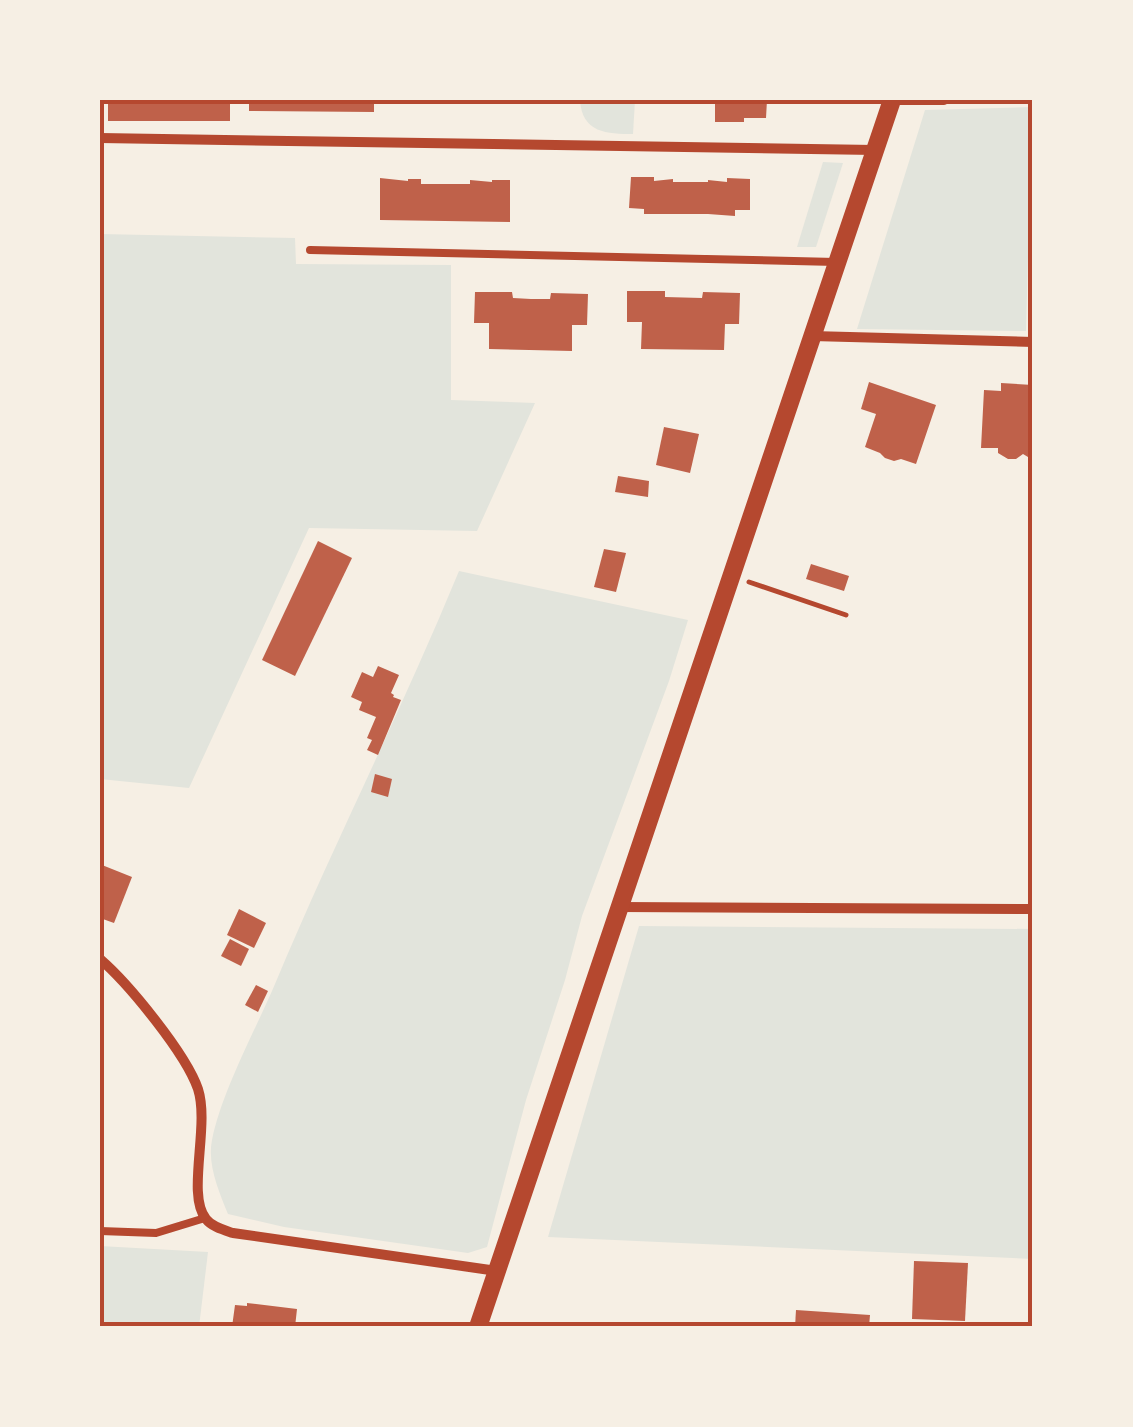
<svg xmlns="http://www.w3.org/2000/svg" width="1133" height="1427" font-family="'Nunito Sans',sans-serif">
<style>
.green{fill:#e2e4dc}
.building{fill:#bf614a}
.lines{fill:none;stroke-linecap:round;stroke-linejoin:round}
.path{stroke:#b5482f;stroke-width:5}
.service{stroke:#b5482f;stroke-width:8}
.minor{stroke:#b5482f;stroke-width:10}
.tertiary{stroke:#b5482f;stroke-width:18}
.neatline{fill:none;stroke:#b5482f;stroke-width:4}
</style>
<rect width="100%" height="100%" fill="#f6efe4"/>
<g class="green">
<path d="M580,100H635L633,134C607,134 582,133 580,100Z"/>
<path d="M1032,107L1026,331L857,329L925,110Z"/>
<path d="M823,162L843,163L816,247H797Z"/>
<path d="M100,234L295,238L296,264L451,265V400L535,403L477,531L309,528L189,788L100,779Z"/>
<path d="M459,571L688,620L669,681L582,916L565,980L526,1100L487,1247L468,1253L284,1227L228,1214C219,1192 207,1164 212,1140C222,1091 255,1031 275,984C333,845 402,710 459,571Z"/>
<path d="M639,926L1033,929V1259L548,1237Z"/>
<path d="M100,1246L208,1252L199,1327H100Z"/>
</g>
<g class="building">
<rect x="108" y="100" width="122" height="21"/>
<path d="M249,100H374V112L249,111Z"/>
<path d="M715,100H767L766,118H744V122H715Z"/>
<path d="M631,177H654V181L673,179V182H708V180L727,182V178L750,179V210H735V216L708,214H644V209L629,208Z"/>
<path d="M380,178L408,181V179H421V184H470V180L492,182V180H510V222L380,220Z"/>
<path d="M627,291H665V297L702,298L703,292L740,293L739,324H725L724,350L641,349L642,322H627Z"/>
<path d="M475,292H512L513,298L531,299H550L551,293L588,294L587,325H572V351L489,349V323H474Z"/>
<path d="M869,382L936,405L916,464L901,459L894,461L885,458L880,453L865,447L876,414L861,409Z"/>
<path d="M1001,383L1033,385V460L1023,454L1016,459H1008L998,453V448H981L984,390L1001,391Z"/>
<path d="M664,427L699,434L690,473L656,465Z"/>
<path d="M618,476L649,481L648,497L615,492Z"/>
<path d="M318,541L352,558L295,676L262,660Z"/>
<path d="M604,549L626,553L616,592L594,587Z"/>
<path d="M811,564L849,576L844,591L806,579Z"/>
<path d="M378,666L399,675L391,693L394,695L393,697L401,700L378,755L367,750L372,740L367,738L376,717L359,710L362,702L351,697L362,672L373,677Z"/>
<path d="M375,774L392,779L388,797L371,792Z"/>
<path d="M102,865L132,877L114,923L100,918V871Z"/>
<path d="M239,909L266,923L254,948L227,935Z"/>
<path d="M230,939L249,949L241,966L221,956Z"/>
<path d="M256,985L268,991L258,1012L245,1005Z"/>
<path d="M914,1261L968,1263L965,1321L912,1319Z"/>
<path d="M247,1303L297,1309L295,1327H232L235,1305L247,1306Z"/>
<path d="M796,1310L870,1315L869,1327H795Z"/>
</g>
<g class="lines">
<path class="path" d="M749,582L846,615"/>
<g class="service">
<path d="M310,250L836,262"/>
<path d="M100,1231L156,1233L205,1218"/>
</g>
<g class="minor">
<path d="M892,100H944"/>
<path d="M100,138L875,150"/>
<path d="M812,336L1033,342"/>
<path d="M619,907L1033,909"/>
<path d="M100,959C129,984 186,1054 198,1089C210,1126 186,1195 206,1219C212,1227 224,1230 233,1233L497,1271"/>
</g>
<path class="tertiary" d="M478,1327L892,100"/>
</g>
<rect width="1133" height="1427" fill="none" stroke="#f6efe4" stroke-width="205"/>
<rect x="102" y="102" width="928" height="1222" class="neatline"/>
</svg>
